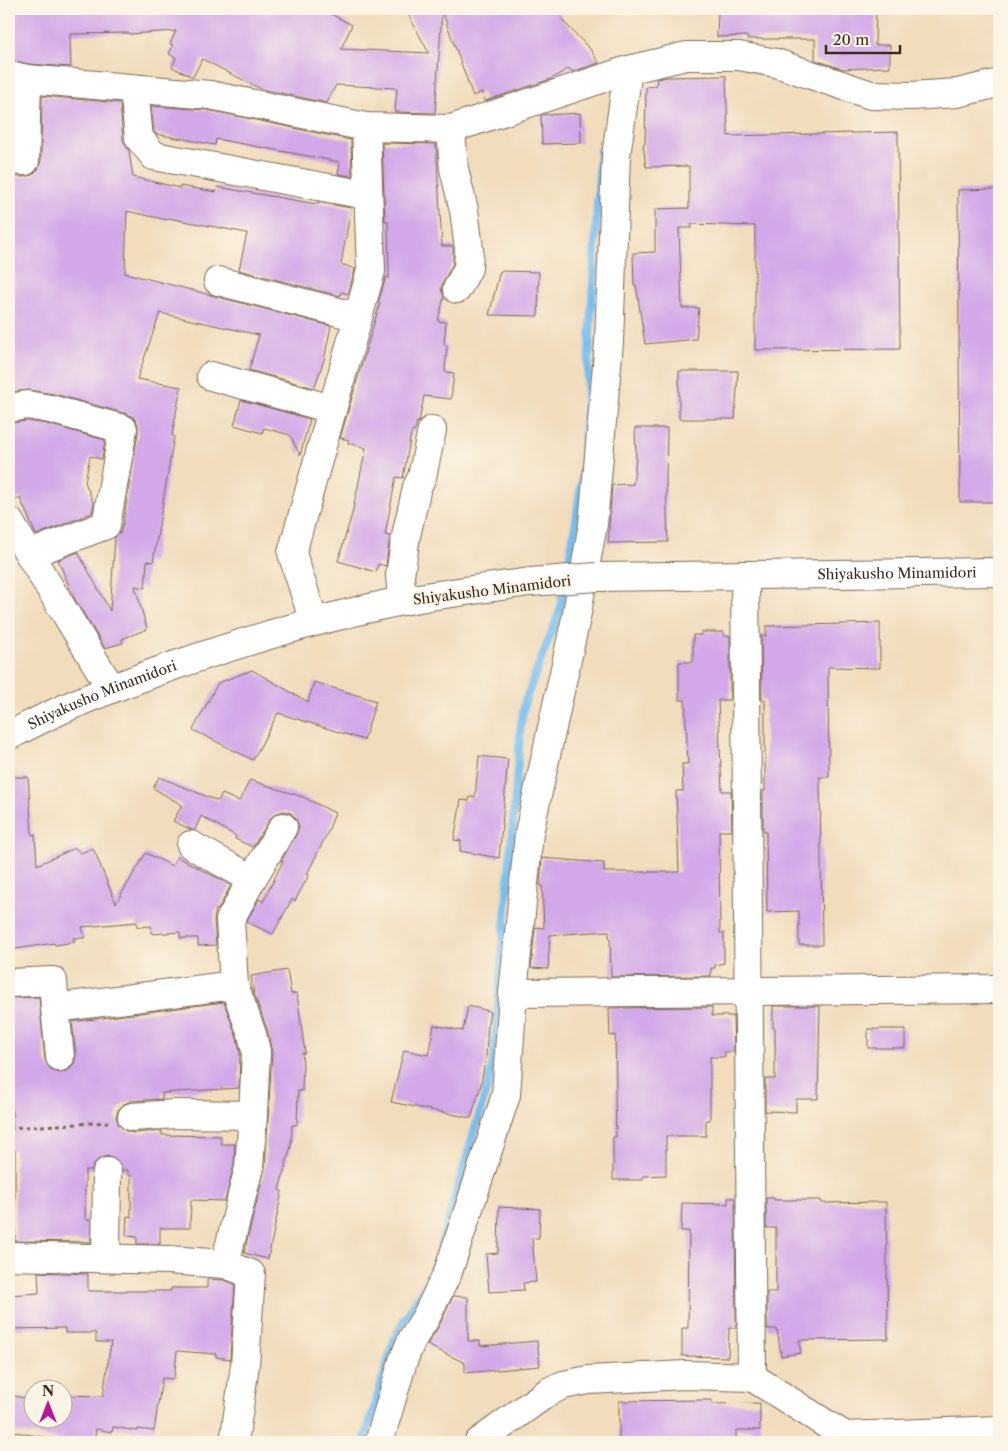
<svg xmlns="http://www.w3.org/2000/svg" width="1008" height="1451" font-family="'Libre Caslon Text',serif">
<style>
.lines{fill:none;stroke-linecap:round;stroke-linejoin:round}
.stream{stroke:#75beee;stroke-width:8}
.building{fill:#d2a8e9}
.minor-casing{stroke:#7b6855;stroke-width:30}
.path{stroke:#7b6855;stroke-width:3;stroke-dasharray:4 4;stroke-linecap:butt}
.minor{stroke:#fff;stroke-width:28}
.minor-bridge-casing{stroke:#7b6855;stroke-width:30;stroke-linecap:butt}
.minor-bridge{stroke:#fff;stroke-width:28}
.labels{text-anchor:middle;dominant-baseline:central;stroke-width:4.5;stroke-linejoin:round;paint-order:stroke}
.street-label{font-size:14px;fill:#3b2a1e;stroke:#fcf5e5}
</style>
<rect width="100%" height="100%" fill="#fcf5e5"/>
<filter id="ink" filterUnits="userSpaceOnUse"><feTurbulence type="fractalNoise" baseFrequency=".02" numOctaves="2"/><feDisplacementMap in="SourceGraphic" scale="10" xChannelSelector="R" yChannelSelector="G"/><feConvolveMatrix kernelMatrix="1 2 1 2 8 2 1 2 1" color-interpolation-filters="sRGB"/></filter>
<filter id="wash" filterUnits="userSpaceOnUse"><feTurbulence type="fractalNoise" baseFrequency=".0096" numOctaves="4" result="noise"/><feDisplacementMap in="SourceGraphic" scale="20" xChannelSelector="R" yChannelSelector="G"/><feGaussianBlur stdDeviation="1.12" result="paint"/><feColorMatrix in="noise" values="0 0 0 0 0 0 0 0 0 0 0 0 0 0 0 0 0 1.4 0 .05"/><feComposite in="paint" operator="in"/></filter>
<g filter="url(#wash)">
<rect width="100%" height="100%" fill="#f1dcbb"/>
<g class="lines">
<path class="stream" d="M364,1442L395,1337L404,1320L429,1280L436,1262L490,1078L494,1055L521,723L525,701L560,610L576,521L583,467L600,151"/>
</g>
<g id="blocks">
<g class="building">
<path d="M9,9H321L352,25L341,49L429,53L409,16L423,9H558L563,21L590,49L599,63L572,72L569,68L551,79L485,101L482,92L473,96L442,11L435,113L395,112L397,88L336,85L327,103L261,89L202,59L193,77L172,67L176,58L169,54L173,45L170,44L176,31L129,34V33L70,34L71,67L29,64L9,60Z"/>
<path d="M749,9H876L875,45H890V67L843,69L815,60V39H747V36L717,37L718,10Z"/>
<path d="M726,76L728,136L898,132L900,349L755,350V226L691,224L692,228H679L682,308H699L696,339L645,344L636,285H634L633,253L655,252V209L689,208V166L646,167L643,144H645L646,87L656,86L657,79L667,77Z"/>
<path d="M9,91H11L9,145Z"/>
<path d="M42,96L120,103L123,140L129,151L133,177L180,188V186L216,192L217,187L317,204V202L351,208L341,264L355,269L348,294L341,292L340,296L239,270L247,233L168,218L167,220L127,211L125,273L331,326L324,360L314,388L249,370L259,335L160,313L137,379L181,387L172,435L174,436L153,562L147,561L145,588L135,586L147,629L122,639L123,643L105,648L75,600L58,560L78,552L110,611L115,537L119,532L120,534L123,523L138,432V424L133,417L127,414L54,394L29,390L9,392V176L24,177L32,175L38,169L41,161Z"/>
<path d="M151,106L208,110L351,140L352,176L338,174L340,162L216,139L215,145L156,134L154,132Z"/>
<path d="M580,113L581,143L542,144L541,115Z"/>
<path d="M382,143L436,144L442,246H453V264L443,282L441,289L444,297L438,321L446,322L444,345H447L445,372L454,373L451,399L424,396L419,422H417L415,431H413L411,434L403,478L396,477L385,535L390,536L386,566L378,564L376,572L338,561L352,514L366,448L348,443L349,440L340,438L380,303H378L386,277L389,278L388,221H385Z"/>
<path d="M999,189V502H960L958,190Z"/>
<path d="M500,271L539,272L538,316L489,315Z"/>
<path d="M679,371H738L735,419H679Z"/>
<path d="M241,400L310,419L300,455L290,435L264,428L262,433L234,425Z"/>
<path d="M27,421L47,424L105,440L102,459L90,456L85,482L94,504L92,513L36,535L20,498L14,501L9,490V423Z"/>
<path d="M635,428H667L666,483L668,542L608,543L612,485L633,484L636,459Z"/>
<path d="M880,623V668L828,667L829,777H820L822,945H799V911L767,912L766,831H763V791H765V700H762L761,636H766V626Z"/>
<path d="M701,632H724V636H730V700H718L722,791H731L732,831H719L720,933H724V963L715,965V968H711V976L611,977L610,938H609V931L550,935L548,969L531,968L535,927L544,928L542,885H540L542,858L604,863V872H679L676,791H683L682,764H688L685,700H679V662H693V635H701Z"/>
<path d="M252,670L308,702L314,682L376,701L364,740L278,713L253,760L193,730L218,683Z"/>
<path d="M479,756L508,759L499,858L460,851L461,841L454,840L461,800L469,801L470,797H475Z"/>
<path d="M10,777H28L32,835L35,834L37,865L75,848L81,853L93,848L116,903L146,853L172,866L177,857L231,885L218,910L216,909L214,921L216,945L198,946V938H180V932L152,934L151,926L137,927V922L82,927L85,938H73L75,942L55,945L54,943L9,950Z"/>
<path d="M159,777L218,801L222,794L239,801L250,780L303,797L335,813L327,834L307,874L309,875L295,901L292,899L273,934L246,922L259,899L263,902L283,861H281L296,835L299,827L296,819L291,813L284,811L275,814L270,819L253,847L235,839L236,836L201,816L195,830H192L173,821L182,805L153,788Z"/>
<path d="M287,970L291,994L297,993L305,1053H302L303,1064L302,1091H298L297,1125H292L291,1146L279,1190L282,1191L268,1259L244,1253L265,1168L272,1052L267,1029L254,994L251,976Z"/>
<path d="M39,997L45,1059L48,1066L53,1071L61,1073L70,1069L74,1063L76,1055L72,1022L224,1002L237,1038L240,1052L239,1088L162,1093V1099L131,1101L124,1104L118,1110L116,1118L119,1125L126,1131L133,1133L162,1131V1135L221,1136V1144H235L234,1165L225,1201L191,1200L190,1228H160V1244H137V1237L126,1236L127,1216L131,1217V1175H128V1170H122L120,1164L115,1159L107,1156L99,1159L94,1164L92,1170H85V1220H91V1242L15,1241V1150H10V1131L13,1130L9,1065V998Z"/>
<path d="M468,1006L490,1011L488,1023L486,1057L480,1089L471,1118L391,1102L404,1050L428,1055L434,1025L463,1031Z"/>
<path d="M773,1006H820L818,1099H796V1112L765,1111V1079H775V1028H773Z"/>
<path d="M712,1007V1016H733L734,1052H725V1057H710V1120H706V1136H666V1175L643,1176V1180H613V1137H616L615,1089H616L615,1035L610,1036L609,1008Z"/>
<rect x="868" y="1029" width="37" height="19"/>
<path d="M728,1198H735L736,1328H729L728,1357L682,1356V1328H688L689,1231H681L682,1203L728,1204Z"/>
<path d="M766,1198H774V1200H821V1203L886,1202L888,1339L799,1340L801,1353L781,1356L777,1329H767V1292H776V1228H766Z"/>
<path d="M499,1207L540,1209L539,1238H532L536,1282L523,1283L524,1290L489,1292L486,1254L498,1253Z"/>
<path d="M38,1272L88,1274V1291H171V1288H207V1279L224,1280L235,1284L230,1359L216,1357V1354L177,1351L174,1379L162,1378L154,1431L138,1429V1431L113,1427L112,1432L96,1429L94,1442H72L9,1431V1398L12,1399V1396L32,1399V1418H62V1395L103,1396L111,1342H96V1333H65V1328L9,1329V1295L39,1293Z"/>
<path d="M453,1296L468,1297V1341H480V1346L537,1341L540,1366L465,1373V1363L427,1345L439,1326Z"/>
<path d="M712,1400V1404L760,1403V1430H736V1442H619V1401Z"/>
</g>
</g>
</g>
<g filter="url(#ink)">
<use href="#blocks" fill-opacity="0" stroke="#7b6855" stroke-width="1"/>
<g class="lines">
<g class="minor-casing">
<g id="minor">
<path d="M9,75L27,79L210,95L366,127L451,129L628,70L686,56H739L776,63L871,95L911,96L957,93L999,83"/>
<path d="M134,89L139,138L154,156L367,195"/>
<path d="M451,129L454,169L464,210L469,249L468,268L457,289"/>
<path d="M9,160L25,161L27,79"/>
<path d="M218,281L358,317"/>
<path d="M211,376L332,409"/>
<path d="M9,408L27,405L50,409L123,429L106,525L30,554"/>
<path d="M9,521L111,688"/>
<path d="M745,575L752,1377"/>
<path id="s1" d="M597,577L999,572"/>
<path d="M402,601L400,575L406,536L417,487L422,477L432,430"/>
<path d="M314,622L292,553L371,271L366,127"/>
<path id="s2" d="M9,736C61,707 117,686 173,666C248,640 324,617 402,601C445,593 487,588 530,582"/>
<path d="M191,845L252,879L230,920L234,985L252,1034L256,1051L253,1115L249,1167L225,1264"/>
<path d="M252,879L283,827"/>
<path d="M9,983L53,981L55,1008L234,985"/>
<path d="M513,993L999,989"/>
<path d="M55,1008L60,1057"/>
<path d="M132,1117L175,1114L253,1115"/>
<path d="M9,1256L168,1260L225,1264L251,1274L245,1365L234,1442"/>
<path d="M106,1258L107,1172"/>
<path d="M379,1442L403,1361L412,1339L425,1319L448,1272L506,1095L513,993L529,833L576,618L593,524L609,342L616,156L628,70"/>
<path d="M479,1442L548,1392L563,1385L589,1380L685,1375L752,1377L845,1436L999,1430"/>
</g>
</g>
<path class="path" d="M9,1128L108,1122"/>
<use href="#minor" class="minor"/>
<g class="minor-bridge-casing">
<path id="minor-bridge" d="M530,582L597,577"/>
</g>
<use href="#minor-bridge" class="minor-bridge"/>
</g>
</g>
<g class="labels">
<g class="street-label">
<text stroke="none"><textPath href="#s1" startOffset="300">Shiyakusho Minamidori</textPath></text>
<text transform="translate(492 590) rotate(-7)">Shiyakusho Minamidori</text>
<text stroke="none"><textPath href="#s2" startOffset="102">Shiyakusho Minamidori</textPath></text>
</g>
</g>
<rect width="1008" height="1451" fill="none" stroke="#fcf5e5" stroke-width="30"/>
<g transform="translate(48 1404)"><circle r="24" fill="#fcf5e5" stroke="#afa495"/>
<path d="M0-4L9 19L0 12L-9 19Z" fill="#b5179e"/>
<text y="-8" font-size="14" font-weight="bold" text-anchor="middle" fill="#3b2a1e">N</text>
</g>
<path d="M826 45v8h74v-8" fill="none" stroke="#3b2a1e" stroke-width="2.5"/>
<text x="833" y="45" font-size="15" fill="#3b2a1e" stroke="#fcf5e5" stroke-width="4" paint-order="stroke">20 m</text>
</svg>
